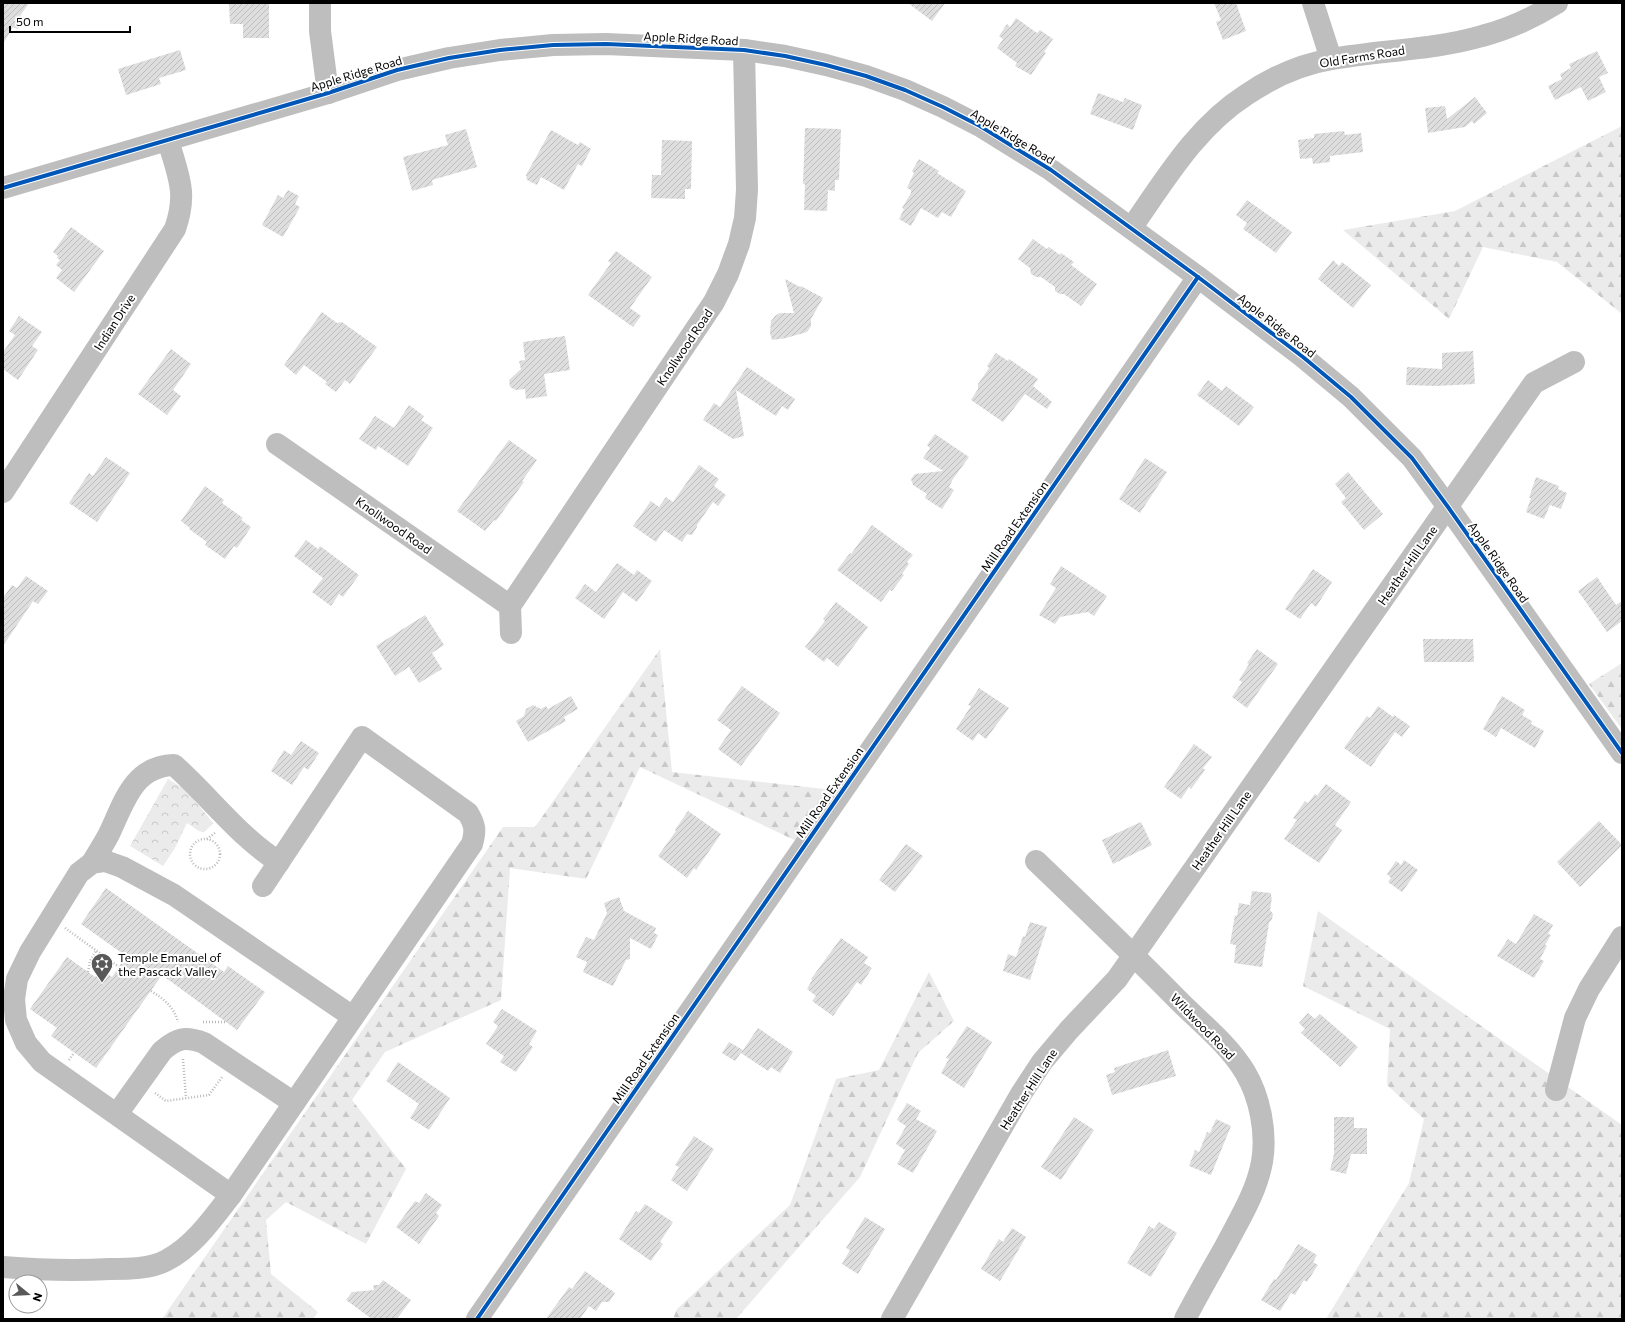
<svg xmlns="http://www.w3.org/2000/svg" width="1625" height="1322" font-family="Commissioner,sans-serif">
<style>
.forest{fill:url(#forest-firs)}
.park{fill:url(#park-crowns)}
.building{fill:url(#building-hatch)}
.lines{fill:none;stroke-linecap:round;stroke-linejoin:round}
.path{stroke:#b9b9b9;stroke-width:2.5;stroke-dasharray:1 2;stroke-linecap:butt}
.minor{stroke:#bebebe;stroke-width:22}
.cycleway-casing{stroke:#fff;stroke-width:6}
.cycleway{stroke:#0057b8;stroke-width:4}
.labels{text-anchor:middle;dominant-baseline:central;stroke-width:4;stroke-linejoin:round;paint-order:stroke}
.street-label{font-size:12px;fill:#000;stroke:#fff}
.poi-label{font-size:12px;fill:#000;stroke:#fff;text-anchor:start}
</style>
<defs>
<pattern id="forest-firs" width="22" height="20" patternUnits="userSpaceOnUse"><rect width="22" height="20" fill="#ebebeb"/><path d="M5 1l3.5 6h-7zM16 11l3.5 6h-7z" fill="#c8c8c8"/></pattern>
<pattern id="park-crowns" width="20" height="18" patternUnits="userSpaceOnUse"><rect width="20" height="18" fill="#ebebeb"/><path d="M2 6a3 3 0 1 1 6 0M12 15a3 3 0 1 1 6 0" fill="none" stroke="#c8c8c8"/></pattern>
<pattern id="building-hatch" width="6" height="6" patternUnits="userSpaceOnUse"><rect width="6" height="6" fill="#dedede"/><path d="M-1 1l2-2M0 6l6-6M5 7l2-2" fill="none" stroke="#bdbdbd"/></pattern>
</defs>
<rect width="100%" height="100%" fill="#fff"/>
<g class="forest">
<path d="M1622,126V314L1557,262L1483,247L1449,319L1343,230L1455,211Z"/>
<path d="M660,649L672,772L842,791L805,845L640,767L586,879L510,868L501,1000L385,1052L352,1100L406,1169L366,1244L286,1202L266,1220L271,1274L318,1312L313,1319H162L503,827H535Z"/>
<path d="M1622,663V729L1589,684Z"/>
<path d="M1318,911L1622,1125V1319H1326L1409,1183L1424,1119L1387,1085L1390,1029L1303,986Z"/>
<path d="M929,972L954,1021L918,1053L860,1177L736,1319H673L677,1309L790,1205L836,1079L879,1070Z"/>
</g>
<path class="park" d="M168,779L186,790L213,823C201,838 200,831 187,823L175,848L163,866L130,846Z"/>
<g class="building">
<path d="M3,3H29L20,16L25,19L18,29L13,27L3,44Z"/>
<path d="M229,3H269V38H243V24H230Z"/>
<path d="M908,3H945L932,21Z"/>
<path d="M1214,3H1236L1246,31L1223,40L1216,22L1221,20Z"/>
<path d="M1016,18L1037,33L1040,30L1053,39L1044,52L1046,53L1031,75L1015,66L1017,63L997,48L1003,39L999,36L1007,24L1010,27Z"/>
<path d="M180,50L186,70L159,78L161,84L126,95L118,69Z"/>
<path d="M1597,51L1608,73L1599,77L1606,92L1588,101L1581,87L1555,100L1548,86L1562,79L1560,74L1571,68L1569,64Z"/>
<path d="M1098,93L1123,102L1125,98L1142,105L1133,130L1090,114Z"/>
<path d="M1475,97L1487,113L1474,124L1472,121L1465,127L1428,133L1425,108L1445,106L1447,119Z"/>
<path d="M805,128L841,129L839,180H835V191L828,190L827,211L804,210L805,184H803Z"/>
<path d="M466,129L477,167L432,180L433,185L412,191L403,157L448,145L445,135Z"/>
<path d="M551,130L578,145L580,142L591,149L582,166L578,164L564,190L541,177L537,185L527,180L526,175Z"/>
<path d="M1344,131L1345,135L1361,133L1363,152L1330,156V162L1313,164L1312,158L1300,159L1298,140L1314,138V134Z"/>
<path d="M662,140L692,141L691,189H685V199L651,198L652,175H661Z"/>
<path d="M919,159L939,171L937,173L966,191L951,217L942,212L938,218L921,208L911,226L899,219L904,209L902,208L911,193V190L907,188L914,173L912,171Z"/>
<path d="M288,190L299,196L295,204L300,207L283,237L262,225L278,195L283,198Z"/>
<path d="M1247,200L1292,232L1276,253L1243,229L1247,223L1236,215Z"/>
<path d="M71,227L104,251L74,292L56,278L62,270L56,265L60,260L57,258L58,256L53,252Z"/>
<path d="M1033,239L1047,249L1049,247L1060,255L1061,253L1074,262L1071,265L1097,284L1081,306L1064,294H1060L1055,291V287L1041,277H1036L1031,274L1030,268L1018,259Z"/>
<path d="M616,251L652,277L630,308L641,316L633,327L588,295L611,263L608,261Z"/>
<path d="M1333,260L1339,266L1342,262L1371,285L1353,308L1318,279Z"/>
<path d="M785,279L800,287L801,286L823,298L811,319V326L807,332L786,338L772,340L770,333L771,321L775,316L780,313H794Z"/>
<path d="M322,312L337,323L342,322L377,347L350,384L345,380L336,392L325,384L327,382L304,365L296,375L284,365Z"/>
<path d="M19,316L42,332L32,346L38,350L18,380L3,369V352L15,335L9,331Z"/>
<path d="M565,336L570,370L544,374L547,396L526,399L525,389L516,390L510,387L509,380L521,369L519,361L525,360L523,342Z"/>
<path d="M171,349L191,364L173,390L181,396L167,415L138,394Z"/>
<path d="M1473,351L1475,384L1436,386L1406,385L1407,367L1442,369V353Z"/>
<path d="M996,353L1008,361L1009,359L1038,379L1033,386L1052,402L1047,409L1025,394L1003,422L971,400L978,389V384L989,368L987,366Z"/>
<path d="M747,367L795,399L788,410L782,406L776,416L736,390L744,436L733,439L703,420L714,403L720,407Z"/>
<path d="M1208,380L1222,391L1226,386L1254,407L1239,426L1197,395Z"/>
<path d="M409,405L424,416L421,420L433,428L408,466L378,446L376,450L359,439L375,416L394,428Z"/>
<path d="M935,434L969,457L953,479L949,487L954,490L942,509L925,498L927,494L913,485L911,479L915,474L943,471L923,458L930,448L927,445Z"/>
<path d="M509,440L537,460L522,481L524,482L496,521L494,520L485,531L457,511Z"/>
<path d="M106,457L130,473L97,522L69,503L89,473L93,476Z"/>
<path d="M1145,458L1167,472L1140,513L1119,499Z"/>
<path d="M699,465L719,479L714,486L726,495L718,506L713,502L697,525V527L692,535L687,534L682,542L664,530L656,542L633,526L651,501L659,507L666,497L673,502Z"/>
<path d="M1348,472L1383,514L1364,530L1341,502L1346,498L1335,484Z"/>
<path d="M1536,477L1559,486L1558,489L1567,493L1561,509L1550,505L1544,519L1526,512L1531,498H1529Z"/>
<path d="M205,486L224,500L222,503L243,518L241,520L251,527L237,548L234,546L225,559L205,545L207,542L189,529L190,528L181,521Z"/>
<path d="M872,525L913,555L907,562L909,564L902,574L904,575L892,591L890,590L881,602L837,570L850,553L851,554Z"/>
<path d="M306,540L318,549L320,546L359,575L343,597L339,594L331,606L312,592L323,578L294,556Z"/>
<path d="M617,563L634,575L637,570L652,581L637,602L623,592L604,619L575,598L585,584L596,592Z"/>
<path d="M1061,566L1107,596L1094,616L1088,612L1060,617L1055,624L1039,615L1056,588L1050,584Z"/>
<path d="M1313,569L1332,582L1316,607L1311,603L1300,619L1285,609Z"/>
<path d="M26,576L48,591L38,604L33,601L3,646V598L12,585L17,588Z"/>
<path d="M1597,577L1616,605L1622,601V621L1607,632L1578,591Z"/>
<path d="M836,602L868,627L838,667L827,658L824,662L805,647L825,621L823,619Z"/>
<path d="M425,615L444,645L432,653L442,669L419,683L409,667L395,676L376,646Z"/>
<path d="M1423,639H1473L1474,662H1424Z"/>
<path d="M1257,649L1278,664L1247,708L1232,697L1242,682L1239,680L1249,664L1247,663Z"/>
<path d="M742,686L780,713L741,766L718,749L731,730L717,720Z"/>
<path d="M979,688L1009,708L986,739L978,733L973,741L956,729L971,706L968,705Z"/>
<path d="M571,696L578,709L564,717L566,721L528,742L516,721L524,716L526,709L533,705L541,709L546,706L548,709Z"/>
<path d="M1502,696L1525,710L1522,715L1532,721L1531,724L1544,731L1535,748L1501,728L1496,737L1483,729Z"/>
<path d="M1378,706L1393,717L1394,715L1410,726L1402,737L1395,732L1371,767L1344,748L1367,716L1370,718Z"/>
<path d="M301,741L319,753L308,770L304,767L292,785L271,771L284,750L291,755Z"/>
<path d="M1194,744L1212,757L1203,768L1205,770L1191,789L1189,787L1181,799L1164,787Z"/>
<path d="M1326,784L1351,802L1335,825L1342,830L1319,863L1284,839L1297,820L1293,818L1305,801L1308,803L1315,794L1317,796Z"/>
<path d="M688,811L721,834L696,870L694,868L687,878L658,856L676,831L675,830Z"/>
<path d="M1599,821L1622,845L1580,887L1557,862Z"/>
<path d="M1141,822L1152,845L1113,864L1102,840Z"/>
<path d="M906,844L923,856L895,892L879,880Z"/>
<path d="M1404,860L1418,870L1402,892L1388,882L1391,878L1387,874L1396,861L1401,865Z"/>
<path d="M106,888L224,972L228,966L265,992L237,1030L162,975L96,1068L51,1036L57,1028L30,1009L67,957L95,977L101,969L112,977L126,956L81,924Z"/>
<path d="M1252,891L1271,893V897H1272L1270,910L1273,914L1272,919L1269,923L1262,967L1234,963L1236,945L1230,944L1235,915L1237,916L1239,903L1250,905Z"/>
<path d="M619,897L624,911L656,928L654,933L658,935L651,949L630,938V959L626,960L613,986L583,972L587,962L576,957L586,937L594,940L607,913L604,903Z"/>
<path d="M1534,914L1553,925L1548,934L1551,935L1545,945L1547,946L1540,959L1544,961L1534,978L1497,956L1508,939L1516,944Z"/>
<path d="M1030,922L1047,927L1030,980L1003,971L1008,954L1016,957L1023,936L1025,937Z"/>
<path d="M841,938L868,957L864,963L872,968L861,985L857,982L833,1016L812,1001L816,996L807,989L812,980L811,979Z"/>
<path d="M502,1009L537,1031L529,1044L533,1047L516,1072L500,1062L504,1056L486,1044L498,1026L493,1022Z"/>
<path d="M1308,1013L1315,1019L1320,1014L1358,1047L1340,1067L1301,1033L1305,1029L1299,1023Z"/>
<path d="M967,1026L992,1042L964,1088L941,1073L949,1059L946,1058Z"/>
<path d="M758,1028L793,1052L780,1073L771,1067L768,1071L741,1053Z"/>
<path d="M729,1042L743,1050L735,1061L722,1053Z"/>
<path d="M1168,1050L1176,1076L1112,1095L1106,1075L1115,1072L1114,1068Z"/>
<path d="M398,1062L450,1098L429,1130L410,1118L419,1104L386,1081Z"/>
<path d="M907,1103L921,1111L916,1119L937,1131L913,1173L897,1164L905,1150L896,1144L906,1126L897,1120Z"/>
<path d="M1074,1117L1094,1130L1061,1180L1041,1167Z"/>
<path d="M1334,1117H1354V1128H1367V1154H1351L1346,1174L1330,1170L1334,1154Z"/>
<path d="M1216,1119L1231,1126L1211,1175L1189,1166L1195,1150L1199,1152L1207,1132L1210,1133Z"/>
<path d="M694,1136L714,1149L687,1191L671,1180L679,1167L675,1165Z"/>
<path d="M426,1193L442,1205L436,1213L439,1216L419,1244L396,1227L415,1201L419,1203Z"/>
<path d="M645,1204L673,1222L660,1242L663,1244L651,1261L619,1239L636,1211L639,1213Z"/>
<path d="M865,1217L885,1229L858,1274L842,1264L850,1250L846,1248Z"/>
<path d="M1159,1222L1177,1233L1151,1277L1127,1263L1149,1226L1154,1229Z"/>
<path d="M1012,1228L1026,1237L1000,1281L981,1269L999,1239L1003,1242Z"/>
<path d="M1298,1244L1317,1255L1313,1262L1318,1265L1307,1282L1304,1280L1295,1295L1291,1293L1280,1311L1261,1300L1274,1279L1276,1280Z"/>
<path d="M585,1271L615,1293L609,1302H602L596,1311L589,1306L580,1319H546L569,1287L572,1289Z"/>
<path d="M383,1280L411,1300L397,1319H372L346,1300L352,1292L374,1290L373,1285H379Z"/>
</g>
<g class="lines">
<g class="path">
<path d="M207,839L215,833"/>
<circle cx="205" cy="854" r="15"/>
<path d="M65,928L119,967"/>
<path d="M88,972L90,961L96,951"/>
<path d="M151,991C164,999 174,1007 178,1022"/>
<path d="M203,1022H227"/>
<path d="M183,1059L186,1098"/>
<path d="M69,1060L74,1053"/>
<path d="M155,1093L166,1101L209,1095L222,1077"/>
</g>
<g class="minor">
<path d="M320,3V31L328,93"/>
<path d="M1313,3L1331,59"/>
<path d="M3,188L328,93L397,70L449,58L500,50L553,45L606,44L744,50L785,56L826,65L866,76L905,90L943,107L980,126L1051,170L1198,277L1303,357L1351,397L1412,458L1448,507L1622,753"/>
<path d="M1132,227C1165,180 1196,127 1246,95C1271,78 1302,64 1332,59C1382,50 1434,50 1482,36C1509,29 1533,18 1557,3"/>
<path d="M277,444L510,606L511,633"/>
<path d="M3,492L175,229C188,192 178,176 168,140"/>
<path d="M510,606L714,302L728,274L739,244L745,218L747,190L744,50"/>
<path d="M1036,861C1084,907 1132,953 1179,1001C1201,1023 1228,1044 1245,1072C1260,1097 1267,1133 1262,1162C1256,1193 1240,1218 1226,1245C1212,1270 1198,1294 1185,1319"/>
<path d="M92,863C97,854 104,844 109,834C124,803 133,766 174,765C210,797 238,836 279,862"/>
<path d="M1556,1090L1575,1018L1589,989L1622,937"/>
<path d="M117,1114L162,1051C177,1038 185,1036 204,1043L294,1103"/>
<path d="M231,1195L42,1062L26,1043L16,1020L14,999L17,979L30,952L79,873L92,863L105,861L122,867L174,895L353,1017"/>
<path d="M3,1267C39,1270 74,1271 110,1269C128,1269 151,1269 167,1260C194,1246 213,1218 231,1195L472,844C476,830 475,825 468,813L362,737L263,886"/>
<path d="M477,1319L1198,277"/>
<path d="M892,1319L1021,1094L1042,1062L1069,1030L1117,979L1534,383L1574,362"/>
</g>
<g class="cycleway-casing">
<g id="cycleway">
<path d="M3,188L328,93L397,70L449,58L500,50L553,45L606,44L744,50L785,56L826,65L866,76L905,90L943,107L980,126L1051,170L1198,277L1303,357L1351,397L1412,458L1448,507L1622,753"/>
<path d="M477,1319L1198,277"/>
</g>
</g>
<use href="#cycleway" class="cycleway"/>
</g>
<defs>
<g id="synagogue-pin" transform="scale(1.15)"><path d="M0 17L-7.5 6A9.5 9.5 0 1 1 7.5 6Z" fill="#595959" stroke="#fff"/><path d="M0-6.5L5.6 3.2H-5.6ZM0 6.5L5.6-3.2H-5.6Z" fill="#fff"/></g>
</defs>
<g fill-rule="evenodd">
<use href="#synagogue-pin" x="102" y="964"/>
</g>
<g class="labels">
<g class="street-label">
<text transform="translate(691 38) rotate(3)">Apple Ridge Road</text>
<text transform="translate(1362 56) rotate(-9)">Old Farms Road</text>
<text transform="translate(356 73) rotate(-17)">Apple Ridge Road</text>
<text transform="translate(1013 136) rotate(31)">Apple Ridge Road</text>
<text transform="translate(114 322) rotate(-57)">Indian Drive</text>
<text transform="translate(1277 325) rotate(38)">Apple Ridge Road</text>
<text transform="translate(684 347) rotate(-56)">Knollwood Road</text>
<text transform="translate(394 525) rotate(35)">Knollwood Road</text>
<text transform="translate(1014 526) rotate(-55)">Mill Road Extension</text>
<text transform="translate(1499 562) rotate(55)">Apple Ridge Road</text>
<text transform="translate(1407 565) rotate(-55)">Heather Hill Lane</text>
<text transform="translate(829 792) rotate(-55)">Mill Road Extension</text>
<text transform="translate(1221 830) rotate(-55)">Heather Hill Lane</text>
<text transform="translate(1203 1026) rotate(46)">Wildwood Road</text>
<text transform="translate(645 1058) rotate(-55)">Mill Road Extension</text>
<text transform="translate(1028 1089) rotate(-57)">Heather Hill Lane</text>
</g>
<g class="poi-label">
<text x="118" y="957">Temple Emanuel of<tspan x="118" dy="14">the Pascack Valley</tspan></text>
</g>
</g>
<rect width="1625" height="1322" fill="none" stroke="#000000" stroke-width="8"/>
<g transform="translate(28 1294) rotate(108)"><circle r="19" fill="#ffffff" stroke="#999999"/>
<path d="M0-3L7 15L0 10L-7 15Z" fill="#595959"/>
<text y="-6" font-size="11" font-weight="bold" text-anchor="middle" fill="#000000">N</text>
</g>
<path d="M10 26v6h120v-6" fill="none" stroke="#000000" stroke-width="2"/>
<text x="16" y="26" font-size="12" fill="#000000" stroke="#ffffff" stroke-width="3" paint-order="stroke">50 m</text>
</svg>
